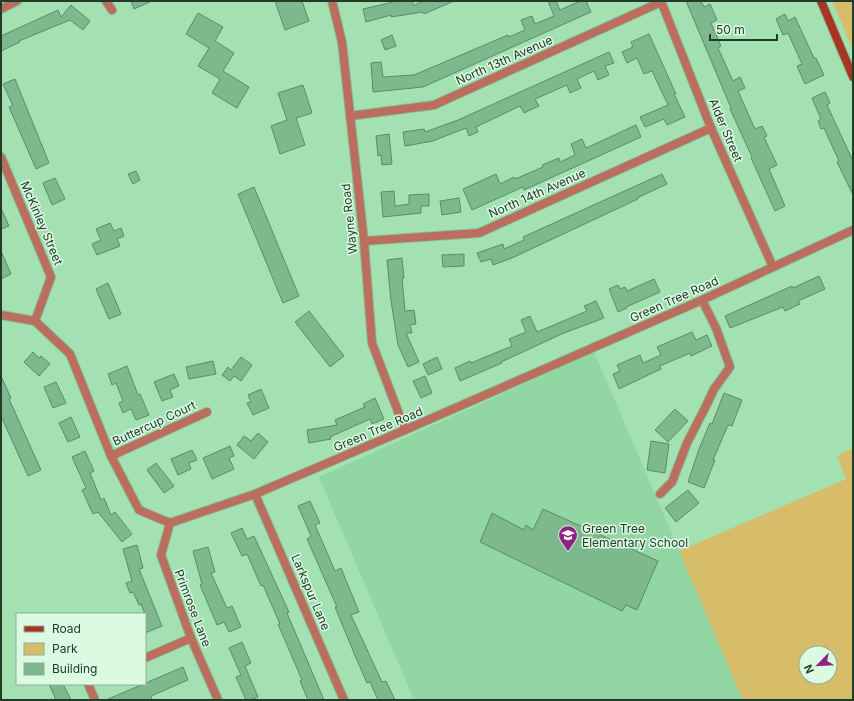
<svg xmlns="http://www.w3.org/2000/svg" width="854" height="701" font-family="Inter,sans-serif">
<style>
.built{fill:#92d6a3}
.green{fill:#d7bc69;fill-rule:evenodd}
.building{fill:#7db98c;stroke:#558f64}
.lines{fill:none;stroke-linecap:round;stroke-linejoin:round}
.street-casing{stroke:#88bd94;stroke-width:10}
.secondary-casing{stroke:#88bd94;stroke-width:10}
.street{stroke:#bb6d5e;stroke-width:8}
.secondary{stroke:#a83422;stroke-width:8}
.labels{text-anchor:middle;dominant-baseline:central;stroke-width:3;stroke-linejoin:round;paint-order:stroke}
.street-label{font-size:12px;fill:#233c2a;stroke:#dbfae2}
.poi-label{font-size:12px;fill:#233c2a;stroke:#dbfae2;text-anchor:start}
</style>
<rect width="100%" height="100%" fill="#a4e1b2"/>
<path class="built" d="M594,352L743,700H414L319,477Z"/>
<g class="green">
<path d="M832,1H853V50Z"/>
<path d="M853,448V700H743L679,551L846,479L837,456ZM806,653H830V677H806Z"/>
</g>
<g class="building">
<path d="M131,1H152L134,9Z"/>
<path d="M275,1H302L309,21L285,30Z"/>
<path d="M397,1H413V6L423,1H454L424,14L423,12L391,17V15L366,22L363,9Z"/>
<path d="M548,1H556L560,10L580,1H586L591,12L423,87L373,92L371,63L381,62L383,77L414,75L508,35L509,37L525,30L521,20L532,16L535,24L554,16Z"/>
<path d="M686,1H701L704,7L710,4L717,20L711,23L721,46L718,48L733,81L740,77L745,88L738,91L755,129L762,126L767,136L764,137L777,165L769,169L785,206L775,211L751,158L752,157L730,109L731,108Z"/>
<path d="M71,5L90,21L83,30L70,20L19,41L20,42L1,51V36L58,10L61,17Z"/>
<path d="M198,13L223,27L215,41L234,53L223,71L249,87L237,108L212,93L220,79L198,66L209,48L186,34Z"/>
<path d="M785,14L788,21L795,17L814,58H816L824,75L805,84L797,66L802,64L788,33L783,35L776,19Z"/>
<path d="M649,34L676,94H674L685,117L667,125L664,119L645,127L640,117L668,105L652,71L644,74L637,58L627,63L622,52L633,47L631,42Z"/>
<path d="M392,35L396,46L385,50L381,40Z"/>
<path d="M609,52L614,63L605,66L609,75L598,80L594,71L577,79L581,88L570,93L567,85L535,99L539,106L524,113L520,106L476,127L478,132L469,136L466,128L433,141L405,146L403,132L424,129L425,132L458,120Z"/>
<path d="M15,79L49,163L36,169L9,107L13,106L3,84Z"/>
<path d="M303,85L312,113L296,118L305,145L280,154L271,126L287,120L278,93Z"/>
<path d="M825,92L830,103L827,105L853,161V195L837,162L839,161L824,128L821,129L818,121L821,119L812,98Z"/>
<path d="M636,125L641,137L524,190L523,187L472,210L463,189L496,174L500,184L514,177L515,179L543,167L542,165L559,158L560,162L575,155L571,144L582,139L586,148Z"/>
<path d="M389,134L392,164L382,165L381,155L378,156L376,136Z"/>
<path d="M136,171L140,180L133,184L128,174Z"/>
<path d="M662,174L667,184L637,198L638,199L512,258L493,265L491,259L481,262L477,253L503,244L504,249L524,240L523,237Z"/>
<path d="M55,178L65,199L52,205L43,183Z"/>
<path d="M254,187L299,296L283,303L238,194Z"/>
<path d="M394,191L395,206L409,204V195L429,194V206H421V213L383,217L381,192Z"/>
<path d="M459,198L461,212L442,215L440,201Z"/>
<path d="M1,208L9,226L1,229Z"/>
<path d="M110,223L114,231L121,228L124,236L117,239L120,246L97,255L92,244L101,240L96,229Z"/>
<path d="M1,251L11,274L1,279Z"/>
<path d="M464,254V266L443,267L442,255Z"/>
<path d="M402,258L404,278H402L405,311L414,310L416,324L410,325L412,333H406L419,362L408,367L398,345L391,301L387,260Z"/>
<path d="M819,276L825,289L798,301L800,304L785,311L783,307L730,328L725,316L792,286L793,288Z"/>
<path d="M654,279L660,292L626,307L627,308L618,312L609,289L618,285L620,289L625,287L627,291Z"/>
<path d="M108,283L121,314L109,319L96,289Z"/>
<path d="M596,301L604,318L564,333L501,362L502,363L460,381L455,368L470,361L471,363L512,346L509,339L526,332L521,320L530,316L537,332L587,311L584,306Z"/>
<path d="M309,311L344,356L330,367L295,322Z"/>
<path d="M692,332L696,340L707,335L712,346L691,356L690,353L660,366L661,369L619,389L613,374L620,371L617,365L640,355L643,363L661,355L657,347Z"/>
<path d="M33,352L39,358L41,356L50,364L39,376L24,362Z"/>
<path d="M241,357L252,365L241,381L234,376L230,381L222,375L228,367L231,370Z"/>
<path d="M437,357L442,369L428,375L423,364Z"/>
<path d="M213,361L216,374L189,379L186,367Z"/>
<path d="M127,366L138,395L140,394L149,415L136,420L131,409L123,413L119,403L123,401L116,383L112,385L108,374Z"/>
<path d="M174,374L179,386L170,390L173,397L162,401L154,382Z"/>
<path d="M1,376L11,398L9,399L41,470L28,476L1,416Z"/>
<path d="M425,376L432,393L421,398L413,381Z"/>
<path d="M56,382L66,403L53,408L44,387Z"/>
<path d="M261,389L269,408L253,415L247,403L251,402L248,395Z"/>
<path d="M724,393L742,400L732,426L728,425L713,460H715L704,488L688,482L699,449L710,423L712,424Z"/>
<path d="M375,398L384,419L372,424L370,419L330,437L331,439L309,443L307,430L337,425L335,420L365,407L363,404Z"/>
<path d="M675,409L688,421L668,442L655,430Z"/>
<path d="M71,417L80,437L68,442L59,423Z"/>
<path d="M258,433L268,442L254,459L237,445L244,436L251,441Z"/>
<path d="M651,441L669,444L665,473L647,470Z"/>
<path d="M230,446L234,456L229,458L234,469L212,479L203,458Z"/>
<path d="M192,450L197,460L189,463L191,469L178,475L171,459Z"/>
<path d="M85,451L94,471L90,473L101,500L104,498L111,515L115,512L132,534L122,542L98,512L93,514L82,490L86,488L72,457Z"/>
<path d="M156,463L174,486L164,493L147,470Z"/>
<path d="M688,490L699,503L676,522L665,508Z"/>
<path d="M310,501L320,523L315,525L335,571L341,568L359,612L351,615L382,682L386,681L395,700H378L370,682L367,683L356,658L335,607H337L307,539L311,536L298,506Z"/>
<path d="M543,509L658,561L637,610L626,605L622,611L480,542L492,513L524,530L526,525L533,530Z"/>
<path d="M242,528L247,539L254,536L289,612L287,613L324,700H308L300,681L302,680L278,624H280L263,585L261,586L247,554L242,556L231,533Z"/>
<path d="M137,545L143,568L139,569L162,626L145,633V614L141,604L139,605L133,592L130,593L126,583L132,581L123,549Z"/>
<path d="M208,547L215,572L211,573L227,608L232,606L241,627L229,632L224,622L217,625L200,585L202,584L193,551Z"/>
<path d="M242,642L251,663L245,666L258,697L251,700H246L236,677L241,675L229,648Z"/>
<path d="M183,667L188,680L151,696L152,700H106Z"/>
<path d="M49,684H63L71,700H56Z"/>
</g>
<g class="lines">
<g class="street-casing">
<g id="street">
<path d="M106,1L112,10"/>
<path d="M332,1L342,42L364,241L372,343L405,430"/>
<path d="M661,1L711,128L773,267"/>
<path d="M1,9L17,1"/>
<path d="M350,116L434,105L661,2"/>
<path d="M1,157L51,277L35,321"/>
<path d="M364,241L479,233L711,128"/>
<path d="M1,315L35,321L70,354L111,456L139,510L170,523L255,494L405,430L702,300L853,230"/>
<path d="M111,456L207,412"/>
<path d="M255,494L344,700"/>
<path d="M660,494L672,482L687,443L706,406L714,389L730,367L716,328L702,300"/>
<path d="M170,523L161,555L191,638L218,700"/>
<path d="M145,658L191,638"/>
<path d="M88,684L95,700"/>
</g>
</g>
<g class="secondary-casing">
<path id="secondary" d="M821,1L853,77"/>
</g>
<use href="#street" class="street"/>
<use href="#secondary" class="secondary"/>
</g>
<defs>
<g id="school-pin" transform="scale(1)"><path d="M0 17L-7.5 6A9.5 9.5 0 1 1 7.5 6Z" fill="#8f2487" stroke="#dbfae2"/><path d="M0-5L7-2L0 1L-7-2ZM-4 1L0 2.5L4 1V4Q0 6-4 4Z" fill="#fff"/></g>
</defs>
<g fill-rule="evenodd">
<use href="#school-pin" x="568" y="535"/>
</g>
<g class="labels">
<g class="street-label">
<text transform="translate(504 60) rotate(-24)">North 13th Avenue</text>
<text transform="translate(726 130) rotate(67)">Alder Street</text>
<text transform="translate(537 193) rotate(-24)">North 14th Avenue</text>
<text transform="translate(349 219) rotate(-96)">Wayne Road</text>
<text transform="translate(42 223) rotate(67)">McKinley Street</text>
<text transform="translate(674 299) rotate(-24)">Green Tree Road</text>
<text transform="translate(154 423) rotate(-25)">Buttercup Court</text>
<text transform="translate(378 429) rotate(-23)">Green Tree Road</text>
<text transform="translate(311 592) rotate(67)">Larkspur Lane</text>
<text transform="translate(193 608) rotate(69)">Primrose Lane</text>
</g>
<g class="poi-label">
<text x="582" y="528">Green Tree<tspan x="582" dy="14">Elementary School</tspan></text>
</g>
</g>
<rect width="854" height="701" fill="none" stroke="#233c2a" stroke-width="4"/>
<rect x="16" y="613" width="130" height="72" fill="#dbfae2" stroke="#91ae98"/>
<rect x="24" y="626" width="20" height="6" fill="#a83422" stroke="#91ae98"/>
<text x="52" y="633" font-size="12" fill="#233c2a">Road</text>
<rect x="24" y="643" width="20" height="12" fill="#d7bc69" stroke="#91ae98"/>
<text x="52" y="653" font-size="12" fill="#233c2a">Park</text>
<rect x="24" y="663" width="20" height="12" fill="#7db98c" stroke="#91ae98"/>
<text x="52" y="673" font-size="12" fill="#233c2a">Building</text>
<g transform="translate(818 665) rotate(246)"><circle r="19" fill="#dbfae2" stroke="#91ae98"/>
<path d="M0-3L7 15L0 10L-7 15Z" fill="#8f2487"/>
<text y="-6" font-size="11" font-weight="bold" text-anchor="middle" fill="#233c2a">N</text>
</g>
<path d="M710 34v6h67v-6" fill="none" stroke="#233c2a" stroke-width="2"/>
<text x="716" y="34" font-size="12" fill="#233c2a" stroke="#dbfae2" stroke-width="3" paint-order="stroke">50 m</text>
</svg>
